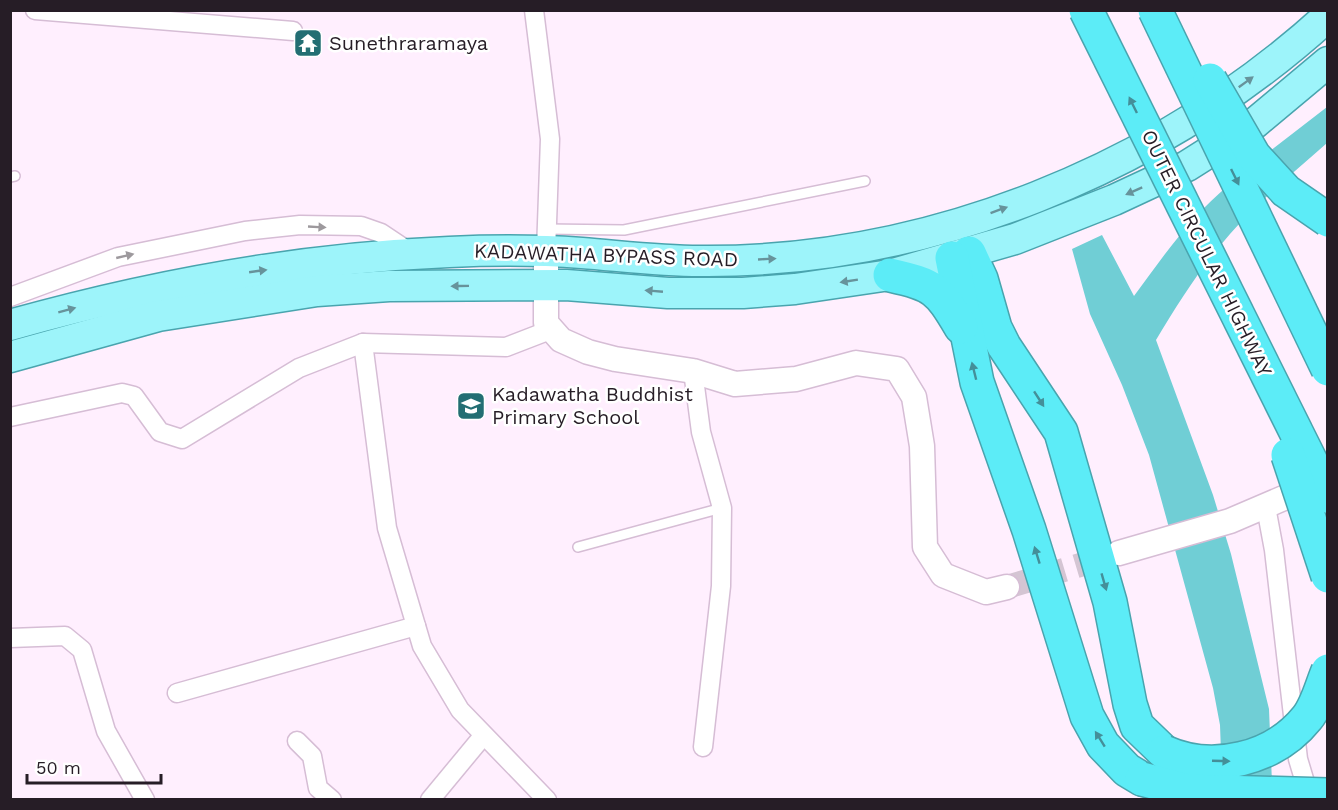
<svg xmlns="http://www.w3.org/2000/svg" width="1338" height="810" font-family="'Work Sans',sans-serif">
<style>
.water{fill:#70ced5}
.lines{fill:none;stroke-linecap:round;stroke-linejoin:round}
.tertiary-tunnel{stroke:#d4c5d3;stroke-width:24;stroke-dasharray:24 12;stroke-linecap:butt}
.service-casing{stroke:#d6bdd5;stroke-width:12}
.minor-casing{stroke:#d6bdd5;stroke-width:21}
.tertiary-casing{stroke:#d6bdd5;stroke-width:27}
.primary-casing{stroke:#49a4ae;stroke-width:33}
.motorway-casing{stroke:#49a4ae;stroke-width:36}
.service{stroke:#fff;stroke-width:9}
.minor{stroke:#fff;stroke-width:18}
.tertiary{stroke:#fff;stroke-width:24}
.primary{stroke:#9df4fa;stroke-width:30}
.motorway{stroke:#5cecf7;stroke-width:33}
.motorway-bridge-casing{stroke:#49a4ae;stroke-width:36;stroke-linecap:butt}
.motorway-bridge{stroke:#5cecf7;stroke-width:33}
.oneway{fill:#67939b}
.oneway2{fill:#448f99}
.oneway3{fill:#9d999d}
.labels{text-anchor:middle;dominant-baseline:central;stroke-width:5;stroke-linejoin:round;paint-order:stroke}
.poi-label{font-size:20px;fill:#261d26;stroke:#fff;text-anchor:start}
.street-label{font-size:20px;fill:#261d26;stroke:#fff}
</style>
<rect width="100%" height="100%" fill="#ffeffe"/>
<path class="water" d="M1327,107V143C1294,172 1259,201 1230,234C1201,267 1178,303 1156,340L1213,495L1231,554L1269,709L1272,783L1212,799L1221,753L1220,725L1213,688L1149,455L1122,385L1090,314L1072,249L1102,235L1134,296C1156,266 1177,236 1203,209C1241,171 1285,140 1327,107Z"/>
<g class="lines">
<path class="tertiary-tunnel" d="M1007,587L1114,555"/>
<g class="service-casing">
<g id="service">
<path d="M10,177L15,176"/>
<path d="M546,229L624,230L865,181"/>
<path d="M578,547L722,508"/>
</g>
</g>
<g class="minor-casing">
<g id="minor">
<path d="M35,10L293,31"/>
<path d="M534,10L550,139L546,251"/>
<path d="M10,297L118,257L245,231L300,225L361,226L381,233L411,253"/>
<path d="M363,343L387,528L422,646L460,710L547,800"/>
<path d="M693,371L701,432L722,508L721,586L703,747"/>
<path d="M10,417L122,393L134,396L160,432L182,439L299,368L363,343L506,347L550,330"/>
<path d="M1266,507L1274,550L1298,759L1307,789L1314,800"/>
<path d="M10,638L65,636L82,650L106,731L145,800"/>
<path d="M177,693L416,626"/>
<path d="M297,741L312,756L318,788L332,800"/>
<path d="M430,800L483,736"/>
</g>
</g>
<g class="tertiary-casing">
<g id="tertiary">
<path d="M546,251V323L561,340L588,352L615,359L693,371L735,384L796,379L856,363L897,369L914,397L922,446L925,547L943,575L986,592L1007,587"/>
<path d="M1119,553L1230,521L1314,485"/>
</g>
</g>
<g class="primary-casing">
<g id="primary">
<path d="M10,325C153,285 301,258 449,252C493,250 538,250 582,253C621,256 660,261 700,261C929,263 1159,170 1328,16"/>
<path d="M10,357L158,316L317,291L389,286L566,285L668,293H743L795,289L890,275L1015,239L1114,200L1187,166L1255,123L1328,62"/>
</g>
</g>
<g class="motorway-casing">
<g id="motorway">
<path d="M969,253L981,279L995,328L1004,346L1061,432L1110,602L1130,704L1137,726L1164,752"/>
<path d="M952,258L977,382L1029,530L1087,716L1103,745L1127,770L1142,779"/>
<path d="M890,275C934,285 938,288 961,327"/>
</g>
</g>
<use href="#service" class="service"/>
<use href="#minor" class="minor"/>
<use href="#tertiary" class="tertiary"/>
<use href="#primary" class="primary"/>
<use href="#motorway" class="motorway"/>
<g class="motorway-bridge-casing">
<g id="motorway-bridge">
<path d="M1086,10L1328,496"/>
<path d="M1155,10L1328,369"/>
<path d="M1210,80L1254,156L1286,191L1328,220"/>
<path d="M1288,455L1328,576"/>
<path d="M1164,752C1213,774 1274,759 1307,718C1317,706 1322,685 1328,671"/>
<path d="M1142,779L1187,791L1328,795"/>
</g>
</g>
<use href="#motorway-bridge" class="motorway-bridge"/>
</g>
<defs><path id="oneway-solid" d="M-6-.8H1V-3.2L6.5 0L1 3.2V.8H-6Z" transform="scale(1.5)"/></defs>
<g class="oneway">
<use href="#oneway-solid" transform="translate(1246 82) rotate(-36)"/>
<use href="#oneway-solid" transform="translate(1134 191) rotate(156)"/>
<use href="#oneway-solid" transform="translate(999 210) rotate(-20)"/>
<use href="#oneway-solid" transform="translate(767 259) rotate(-3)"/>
<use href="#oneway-solid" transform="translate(258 271) rotate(-8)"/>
<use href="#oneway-solid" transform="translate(849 281) rotate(171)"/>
<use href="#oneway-solid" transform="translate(460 286) rotate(179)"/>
<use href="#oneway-solid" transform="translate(654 291) rotate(-175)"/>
<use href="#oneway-solid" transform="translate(67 310) rotate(-15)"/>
</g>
<g class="oneway2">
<use href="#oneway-solid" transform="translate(1133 105) rotate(-116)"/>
<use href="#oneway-solid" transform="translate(1235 177) rotate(64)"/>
<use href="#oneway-solid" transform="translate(974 371) rotate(-104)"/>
<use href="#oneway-solid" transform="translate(1039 399) rotate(57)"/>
<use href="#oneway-solid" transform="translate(1037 555) rotate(-107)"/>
<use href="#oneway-solid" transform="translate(1104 582) rotate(74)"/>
<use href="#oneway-solid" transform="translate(1100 739) rotate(-122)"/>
<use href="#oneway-solid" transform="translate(1221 761) rotate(2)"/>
</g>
<g class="oneway3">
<use href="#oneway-solid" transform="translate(317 227) rotate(3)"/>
<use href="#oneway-solid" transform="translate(125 256) rotate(-13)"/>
</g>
<defs>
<g id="temple-square" transform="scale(1.5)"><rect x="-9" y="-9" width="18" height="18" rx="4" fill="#236e73" stroke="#fff"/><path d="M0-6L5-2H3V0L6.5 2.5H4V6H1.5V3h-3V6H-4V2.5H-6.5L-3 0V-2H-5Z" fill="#fff"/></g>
<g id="school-square" transform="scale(1.5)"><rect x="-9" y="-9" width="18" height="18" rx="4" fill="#236e73" stroke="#fff"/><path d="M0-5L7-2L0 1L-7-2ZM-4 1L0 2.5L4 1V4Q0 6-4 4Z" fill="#fff"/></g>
</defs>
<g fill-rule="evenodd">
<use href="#temple-square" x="308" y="43"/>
<use href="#school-square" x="471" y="406"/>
</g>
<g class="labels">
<g class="poi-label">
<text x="329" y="43">Sunethraramaya</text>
<text x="492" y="394">Kadawatha Buddhist<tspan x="492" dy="23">Primary School</tspan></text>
</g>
<g class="street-label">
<text transform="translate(1207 253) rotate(64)">OUTER CIRCULAR HIGHWAY</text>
<text transform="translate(606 255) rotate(2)">KADAWATHA BYPASS ROAD</text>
</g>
</g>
<rect width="1338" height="810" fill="none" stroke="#261d26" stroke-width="24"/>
<path d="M27 774v9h134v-9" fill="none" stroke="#261d26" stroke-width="3"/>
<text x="36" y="774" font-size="18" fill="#261d26" stroke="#ffffff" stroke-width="4.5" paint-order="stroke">50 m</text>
</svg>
